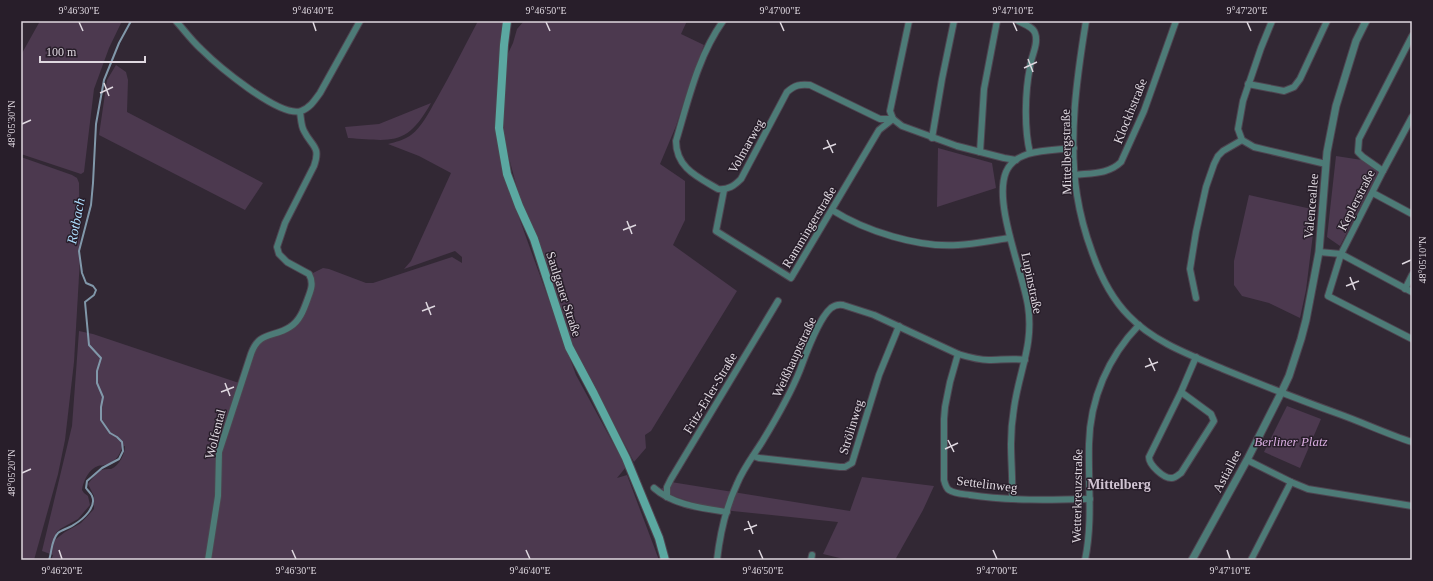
<svg xmlns="http://www.w3.org/2000/svg" width="1433" height="581" font-family="Georgia,serif">
<style>
.green{fill:#4c394f;fill-rule:evenodd}
.lines{fill:none;stroke-linecap:round;stroke-linejoin:round}
.stream{stroke:#8198aa;stroke-width:2}
.minor-casing{stroke:#4e4450;stroke-width:8}
.tertiary-casing{stroke:#4e4450;stroke-width:9}
.secondary-casing{stroke:#4e4450;stroke-width:10}
.minor{stroke:#4d7b77;stroke-width:6}
.tertiary{stroke:#4d7b77;stroke-width:7}
.secondary{stroke:#5ba8a1;stroke-width:8}
.ticks{fill:none;stroke:#dfd8e0;stroke-width:1.5}
.labels{text-anchor:middle;dominant-baseline:central;stroke-width:3;stroke-linejoin:round;paint-order:stroke}
.street-label{font-size:13px;fill:#dfd8e0;stroke:#281e2a}
.park-label{font-size:13px;font-style:italic;fill:#d9aee0;stroke:#281e2a}
.water-label{font-size:14px;font-style:italic;fill:#acdcfc;stroke:#281e2a}
.neighbourhood-label{font-size:14px;font-weight:bold;fill:#cfc2d1;stroke:#281e2a}
.neatline{fill:none;stroke:#dfd8e0;stroke-width:1.5}
.ticks-label{font-size:10px;text-anchor:middle;fill:#dfd8e0}
</style>
<rect width="100%" height="100%" fill="#322834"/>
<g class="green">
<path d="M40,21H122L109,48L94,89L84,172L81,174L21,154V55Z"/>
<path d="M478,21H504L503,64L513,43L517,29L524,21H687L681,34L704,45L689,85L676,126L660,164L685,181V220L673,245L737,291L651,431L645,435L646,448L634,462L568,337L555,294L517,188L501,128L496,129L509,190L576,375L626,467L617,478L627,475L659,560H211L222,451L252,354L261,341L283,333L305,313L311,274L323,268L329,269L366,283H373L452,257L462,263V257L455,251L404,269L411,261L451,173L419,156L388,144C396,142 404,140 411,135C422,127 429,112 436,100C451,74 464,47 478,21Z"/>
<path d="M116,65L126,72L128,80L127,112L263,183L245,210L99,135L107,80Z"/>
<path d="M431,103C407,146 393,141 348,138L345,127L379,124Z"/>
<path d="M938,148L992,163L996,188L937,207Z"/>
<path d="M1336,156L1362,160L1379,171L1340,246L1327,237Z"/>
<path d="M21,157L72,175L77,178L79,183L80,259L74,362L65,440L58,474L34,560H21Z"/>
<path d="M1249,195L1316,210L1306,290L1300,318L1269,303L1242,296L1234,285V261Z"/>
<path d="M79,331L93,334L239,383L224,426L218,449L215,495L207,560H51L53,555L42,551L72,426ZM125,446C125,454 119,466 111,469C107,469 104,469 101,470C96,473 92,479 88,484L94,496V509L81,523L65,532L56,539V533L60,529L78,519L90,505L88,496L84,493L82,490C83,481 89,469 98,466C100,465 102,466 104,465C113,464 120,456 122,447Z"/>
<path d="M1287,406L1321,419L1300,468L1264,452Z"/>
<path d="M862,477L934,486L923,510L895,560H848L823,554L838,522L713,509L658,491L671,482L850,511Z"/>
</g>
<g class="lines">
<path class="stream" d="M49,560C52,552 51,540 58,533C63,529 70,528 75,524C83,519 97,507 92,496C91,493 88,491 86,488L87,481L102,468L119,459L123,451L122,442L117,437L110,433L101,420V407L103,397L97,383V371L101,358L89,345L85,302L94,295L96,290L93,286L86,283L82,273L79,251L91,205L93,183L96,124L104,80L119,43L131,21"/>
<g class="minor-casing">
<g id="minor">
<path d="M176,21C184,30 192,41 201,49C216,64 279,118 301,111C310,108 315,100 320,93L360,21"/>
<path d="M723,21C698,56 688,101 676,141C676,168 698,177 718,189C728,190 734,186 741,179L787,92C795,85 800,84 810,85L880,119H893L902,126L957,146L1004,158L1016,160"/>
<path d="M1018,21C1024,24 1033,27 1035,33C1039,44 1031,56 1030,67C1025,92 1024,128 1030,153"/>
<path d="M1086,21C1077,76 1068,139 1077,195C1080,214 1085,233 1092,252C1100,275 1111,298 1129,316C1154,342 1190,355 1223,369C1262,385 1300,400 1339,414C1364,423 1387,434 1412,442"/>
<path d="M1272,21L1261,48L1243,101L1238,129L1242,140L1254,147L1326,164"/>
<path d="M1248,84L1284,91L1294,87L1300,79L1327,21"/>
<path d="M1412,117L1383,171L1341,254L1328,296L1412,339"/>
<path d="M932,138L942,79L954,21"/>
<path d="M980,152L984,89L997,21"/>
<path d="M1383,171L1363,157L1358,152L1359,139L1412,36"/>
<path d="M1075,175C1092,173 1109,174 1121,162L1144,111L1176,21"/>
<path d="M724,190L716,231L791,278L879,130L893,119L890,111L909,21"/>
<path d="M1373,193L1412,214"/>
<path d="M832,210C865,231 919,248 958,245C976,244 993,240 1010,238"/>
<path d="M1319,252L1341,254L1412,292"/>
<path d="M1405,289L1412,275"/>
<path d="M1196,298L1190,269L1196,232L1206,187L1214,164L1218,156L1223,151L1242,140"/>
<path d="M958,354L950,382L945,407L944,419V480C945,484 946,488 949,490C955,494 964,494 970,495C1010,501 1050,500 1090,499"/>
<path d="M1181,392L1211,414L1214,421L1181,473C1178,475 1175,478 1172,478C1164,479 1149,465 1149,457L1181,392L1196,357"/>
<path d="M753,456L759,458L840,467H845L852,463L879,375L899,326"/>
<path d="M1247,460L1291,482L1308,489L1412,506"/>
<path d="M654,488C673,505 702,508 727,512"/>
<path d="M667,497V487L671,479L778,301"/>
<path d="M1012,499C1013,481 1011,462 1011,444C1011,432 1012,420 1014,408C1019,371 1034,345 1028,306C1023,273 993,203 1006,172C1016,148 1052,151 1074,148"/>
<path d="M208,560L218,496L219,452L251,354C259,331 273,338 290,327C300,321 304,309 308,298C311,290 314,283 309,274L287,262L279,254L277,247L285,223L314,166C321,146 312,147 304,131C301,126 301,118 300,112"/>
<path d="M717,560C720,534 726,507 737,484C743,469 753,456 762,442C776,419 790,395 800,370C806,354 818,319 831,308C835,305 838,304 843,305L874,315L958,354C968,357 979,360 989,360C1001,360 1013,358 1025,360"/>
<path d="M811,560L812,555"/>
<path d="M1085,560C1093,521 1088,483 1089,444C1090,399 1108,357 1139,325"/>
<path d="M1251,560L1291,482"/>
</g>
</g>
<g class="tertiary-casing">
<path id="tertiary" d="M1192,560L1247,460L1281,393L1289,376L1301,339L1306,320L1319,252L1327,152L1336,106L1356,41L1366,21"/>
</g>
<g class="secondary-casing">
<path id="secondary" d="M507,21L504,45L499,128L507,174L519,206L534,239L569,347L594,394L626,458L659,538L665,560"/>
</g>
<use href="#minor" class="minor"/>
<use href="#tertiary" class="tertiary"/>
<use href="#secondary" class="secondary"/>
</g>
<path class="ticks" d="M79,22L83,31M313,22L316,31M546,22L550,31M780,22L784,31M1013,22L1017,31M1247,22L1251,31M1028,59L1033,72M1024,68L1037,62M104,83L109,96M100,93L113,87M22,124L31,120M827,140L833,153M823,149L836,144M627,221L632,234M623,230L636,225M1402,264L1411,260M1350,277L1355,290M1346,286L1359,281M426,302L431,315M422,311L435,306M1149,358L1155,371M1145,367L1158,362M225,383L230,396M221,392L234,387M948,440L954,452M945,449L958,443M22,473L31,469M748,521L753,534M744,530L757,525M59,550L62,559M292,550L296,559M526,550L530,559M759,550L763,559M993,550L997,559M1227,550L1230,559"/>
<g class="labels">
<g class="street-label">
<text transform="translate(1130 111) rotate(-68)">Klockhstraße</text>
<text transform="translate(746 146) rotate(-61)">Volmarweg</text>
<text transform="translate(1066 152) rotate(-91)">Mittelbergstraße</text>
<text transform="translate(1356 200) rotate(-63)">Keplerstraße</text>
<text transform="translate(1311 206) rotate(-85)">Valenceallee</text>
<text transform="translate(809 227) rotate(-59)">Rammingerstraße</text>
<text transform="translate(1032 283) rotate(78)">Lupinstraße</text>
<text transform="translate(564 294) rotate(72)">Saulgauer Straße</text>
<text transform="translate(794 357) rotate(-65)">Weißhauptstraße</text>
<text transform="translate(710 393) rotate(-59)">Fritz-Erler-Straße</text>
<text transform="translate(851 427) rotate(-73)">Strölinweg</text>
<text transform="translate(215 434) rotate(-76)">Wolfental</text>
<text transform="translate(1227 471) rotate(-62)">Astiallee</text>
<text transform="translate(987 484) rotate(7)">Settelinweg</text>
<text transform="translate(1077 496) rotate(-89)">Wetterkreuzstraße</text>
</g>
<g class="park-label">
<text x="1291" y="441">Berliner Platz</text>
</g>
<g class="water-label">
<text transform="translate(76 221) rotate(-79)">Rotbach</text>
</g>
<g class="neighbourhood-label">
<text x="1119" y="484">Mittelberg</text>
</g>
</g>
<rect width="1433" height="581" fill="none" stroke="#281e2a" stroke-width="44"/>
<path d="M40 56v6h105v-6" fill="none" stroke="#dfd8e0" stroke-width="2"/>
<text x="46" y="56" font-size="12" fill="#dfd8e0" stroke="#281e2a" stroke-width="3" paint-order="stroke">100 m</text>
<rect x="22" y="22" width="1389" height="537" class="neatline"/>
<g class="ticks-label">
<text x="79" y="14">9°46'30"E</text>
<text x="313" y="14">9°46'40"E</text>
<text x="546" y="14">9°46'50"E</text>
<text x="780" y="14">9°47'00"E</text>
<text x="1013" y="14">9°47'10"E</text>
<text x="1247" y="14">9°47'20"E</text>
<text transform="translate(11 124) rotate(-90)" y="4">48°05'30"N</text>
<text transform="translate(1422 260) rotate(-90)" y="4">48°05'10"N</text>
<text transform="translate(11 473) rotate(-90)" y="4">48°05'20"N</text>
<text x="62" y="574">9°46'20"E</text>
<text x="296" y="574">9°46'30"E</text>
<text x="530" y="574">9°46'40"E</text>
<text x="763" y="574">9°46'50"E</text>
<text x="997" y="574">9°47'00"E</text>
<text x="1230" y="574">9°47'10"E</text>
</g>
</svg>
